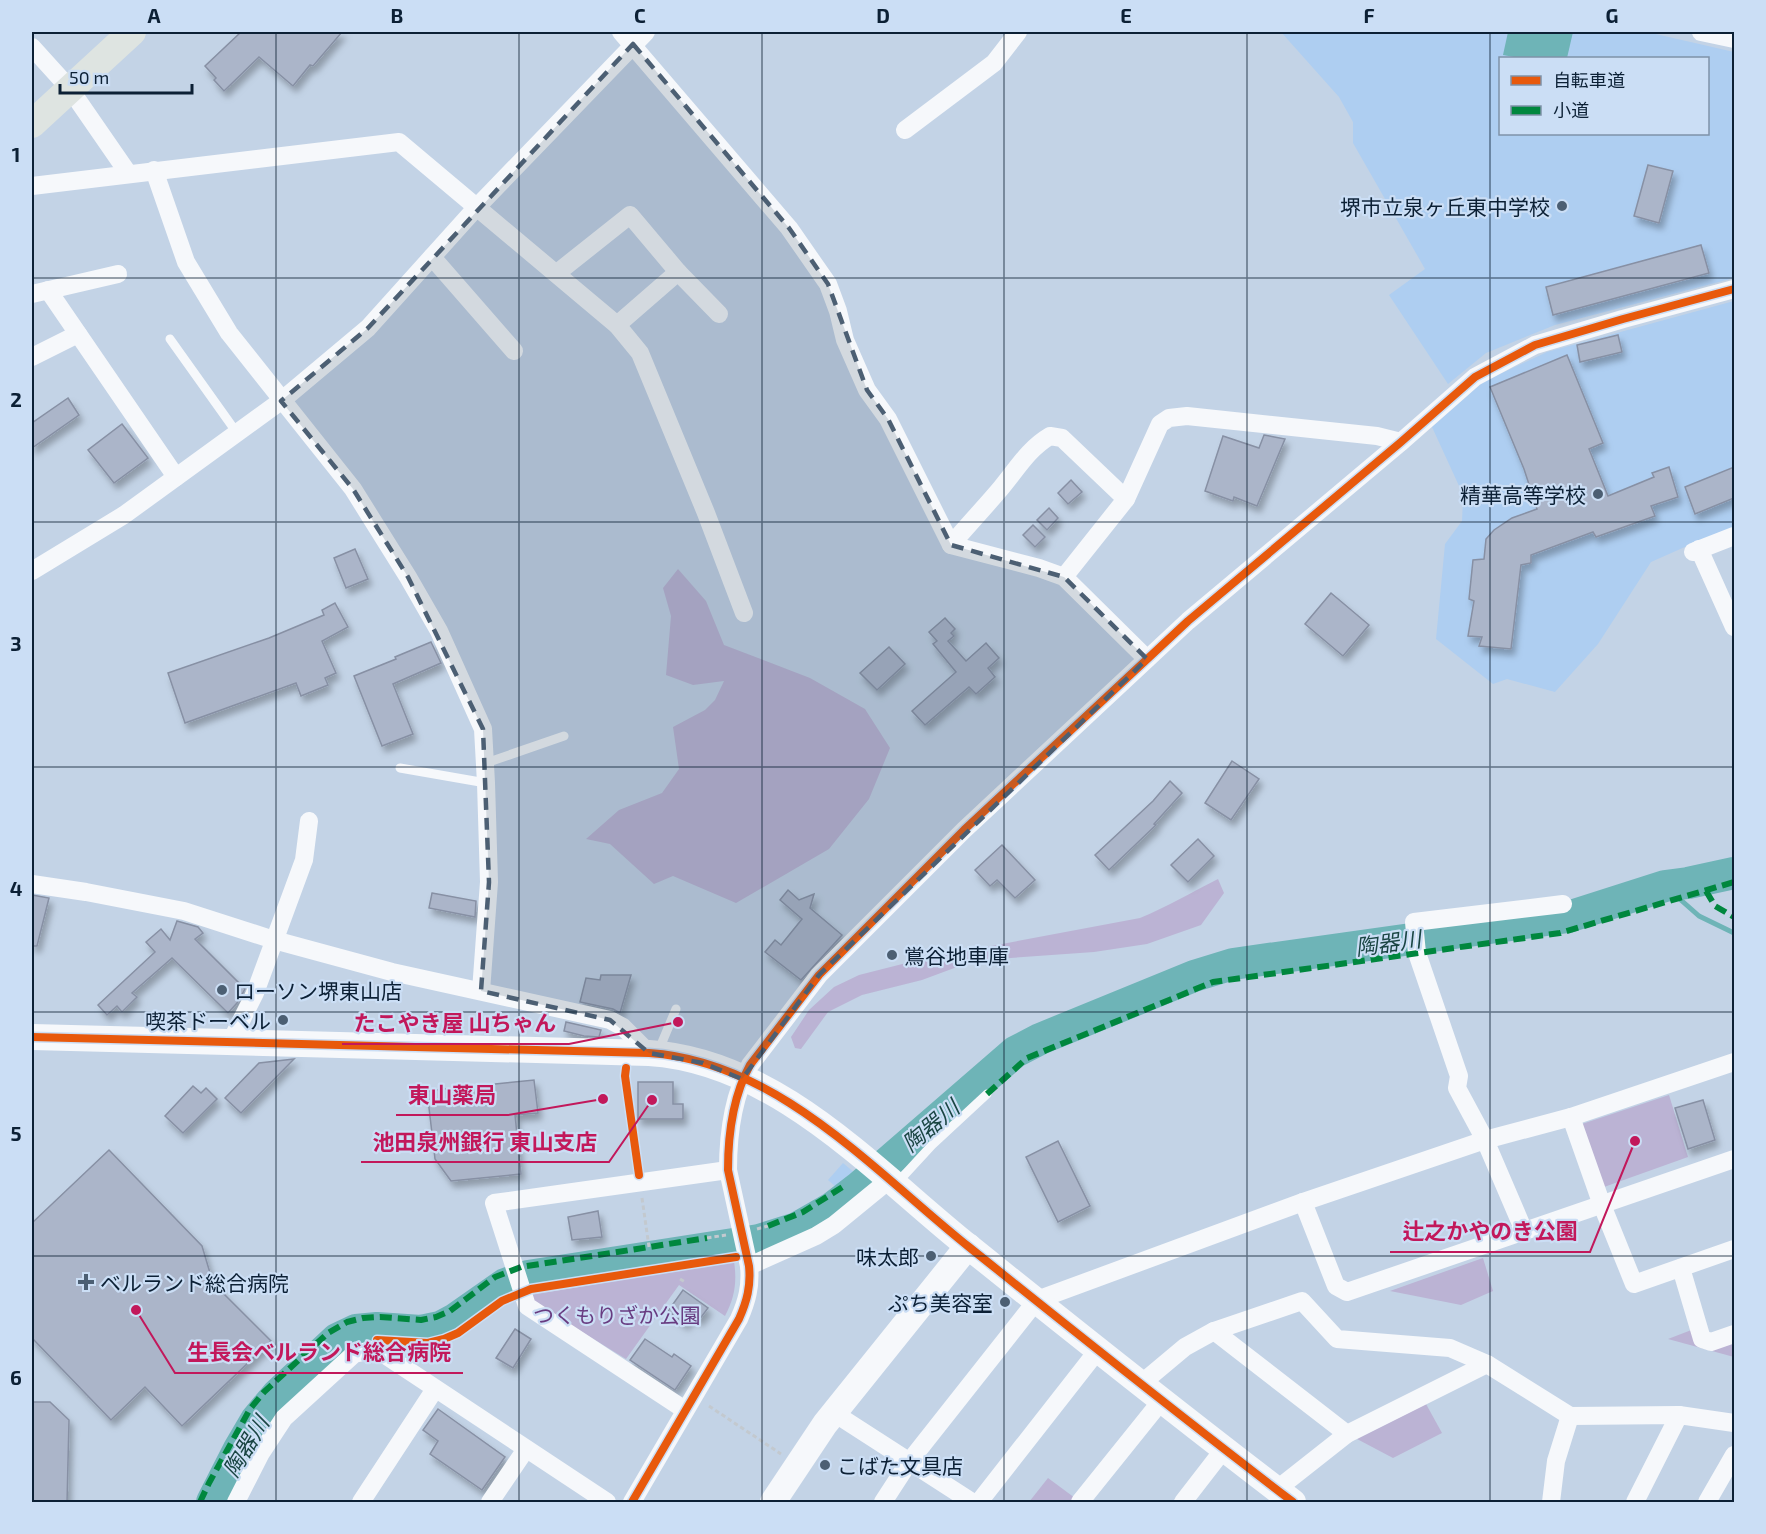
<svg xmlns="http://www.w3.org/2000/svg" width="1766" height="1534" font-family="'Exo 2','Noto Sans JP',sans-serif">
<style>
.built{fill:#aecef1;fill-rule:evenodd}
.green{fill:#bbb3d4}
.water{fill:#6eb4b7}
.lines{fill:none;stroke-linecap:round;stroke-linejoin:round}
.stream{stroke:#6eb4b7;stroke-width:5}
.river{stroke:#6eb4b7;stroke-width:32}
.building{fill:#abb5c9;stroke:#8790a4;stroke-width:1.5;filter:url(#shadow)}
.path{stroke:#c3c9cf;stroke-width:3;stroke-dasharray:4.5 3;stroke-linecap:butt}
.lane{stroke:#f6f8fb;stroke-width:9}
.street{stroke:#f6f8fb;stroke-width:18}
.secondary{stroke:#f6f8fb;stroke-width:26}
.primary{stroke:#dee4e1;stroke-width:28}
.quiet{stroke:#00873e;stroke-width:6;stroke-dasharray:12 6;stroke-linecap:butt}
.cycleway-casing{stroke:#cbdef5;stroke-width:11}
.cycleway{stroke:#e8590c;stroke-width:8}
.marked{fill:#4c5f73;fill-opacity:0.2;stroke:#4c5f73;stroke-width:4.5;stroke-dasharray:12 8;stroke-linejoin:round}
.grid{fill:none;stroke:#0c2035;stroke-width:1.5;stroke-opacity:0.55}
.poi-dot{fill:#4c5f73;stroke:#cbdef5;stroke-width:2}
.labels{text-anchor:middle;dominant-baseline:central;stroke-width:4.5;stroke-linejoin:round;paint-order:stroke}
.poi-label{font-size:21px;fill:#0c2035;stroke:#cbdef5;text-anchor:end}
.park-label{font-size:21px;fill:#683c81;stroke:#cbdef5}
.water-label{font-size:22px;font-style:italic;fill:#1a4543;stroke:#cbdef5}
.leader{fill:none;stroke:#c2185b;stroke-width:2}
.callout-dot{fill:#c2185b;stroke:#cbdef5;stroke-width:2}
.callout-label{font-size:22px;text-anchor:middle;font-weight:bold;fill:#c2185b;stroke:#cbdef5;stroke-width:4.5;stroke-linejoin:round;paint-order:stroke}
.neatline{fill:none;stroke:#0c2035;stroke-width:2}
.grid-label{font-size:20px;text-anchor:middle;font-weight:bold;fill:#0c2035}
</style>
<defs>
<filter id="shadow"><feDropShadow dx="3.5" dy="6" stdDeviation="3" flood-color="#0004"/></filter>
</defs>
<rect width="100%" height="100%" fill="#c3d3e6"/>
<g class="built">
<path d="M1281,32H1647L1734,52V278L1555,325L1486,353L1448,384L1389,295L1425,269L1353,143V122L1339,97ZM1500,58H1708V134H1500Z"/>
<path d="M1734,301V529L1687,546L1651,562L1598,644L1555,692L1507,679L1493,684L1436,639L1445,544L1462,521L1463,500L1460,488L1432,427L1483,382L1547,352Z"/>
<path d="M843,1163L856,1174L838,1189L828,1180Z"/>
</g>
<g class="green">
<path d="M678,569L706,601L724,645L810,678L865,709L890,748L869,799L829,849L736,903L673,876L654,884L610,844L586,839L619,810L662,793L679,769L673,727L705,710L715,700L724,681L693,685L666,675L671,616L663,588Z"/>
<path d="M1218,879L1224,893L1201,925L1147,944L1094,952L996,959L957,967L922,980L862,995L828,1012L801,1049L795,1048L791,1037L809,1010L834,987L859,975L922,959L1140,918C1167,907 1192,892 1218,879Z"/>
<path d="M1669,1095L1688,1157L1604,1187L1582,1124Z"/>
<path d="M1483,1258L1493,1291L1461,1305L1390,1291Z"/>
<path d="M734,1261C737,1282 735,1297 725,1316L679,1285L626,1359L535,1303L531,1295Z"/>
<path d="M1694,1329L1734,1342V1357L1668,1339Z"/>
<path d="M1426,1404L1442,1433L1393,1458L1357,1439Z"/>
<path d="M1048,1478L1075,1498L1072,1502H1029Z"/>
</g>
<path class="water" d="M1508,32H1573L1567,58H1519L1503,55Z"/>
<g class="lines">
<path class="stream" d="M1665,886L1699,916L1734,933"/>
<path class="river" d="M212,1502L239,1449L256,1420L277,1395L337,1339L356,1330L377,1328L421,1331L440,1327L455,1319L505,1284L528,1276L759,1240L797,1228L832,1208L858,1188L1015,1052L1040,1039L1194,976L1233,964L1568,917L1665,886L1688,883L1734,873"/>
</g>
<g class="building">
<path d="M241,32H342L313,66L310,65L293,86L259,57L224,91L214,80L216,78L205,66Z"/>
<path d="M1648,165L1673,171L1659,223L1634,216Z"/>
<path d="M1701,245L1709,273L1553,315L1546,287Z"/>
<path d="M1618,335L1622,352L1580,362L1577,345Z"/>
<path d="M1567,355L1603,443L1589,449L1608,496L1654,477L1652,473L1669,467L1678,497L1651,506L1655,516L1596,537L1593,532L1531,555V563L1521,565L1511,649L1479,646L1482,637L1468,636L1474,601L1469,599L1473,560L1484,559L1486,539L1494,530L1512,518L1537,509L1524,469L1490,387Z"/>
<path d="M68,398L79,415L32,448V423Z"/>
<path d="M122,424L148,458L114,483L88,450Z"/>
<path d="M1264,435L1285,439L1257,506L1234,497L1233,501L1205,491L1223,436L1259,448Z"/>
<path d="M1734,467V498L1695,514L1685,487Z"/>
<path d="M1071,480L1082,492L1068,504L1058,493Z"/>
<path d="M1049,508L1058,518L1047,530L1037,520Z"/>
<path d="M1033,525L1045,537L1035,547L1023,535Z"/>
<path d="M355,549L368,579L346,588L334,558Z"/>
<path d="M1331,593L1369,625L1343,656L1305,624Z"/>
<path d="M335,603L348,627L322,641L336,673L325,678L328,685L301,696L296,683L185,723L168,673L269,638L324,615L322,610Z"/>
<path d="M945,618L955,629L951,633L954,636L948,641L966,661L986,643L999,658L988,668L995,677L976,694L969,687L925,725L912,711L956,672L933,644L937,641L929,632Z"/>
<path d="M431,642L441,663L393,684L413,734L382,746L354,676L396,659L395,657Z"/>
<path d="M889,647L905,664L877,690L860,673Z"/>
<path d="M1232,761L1259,779L1231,820L1205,803Z"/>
<path d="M1170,781L1182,793L1154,824L1156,825L1109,870L1095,855L1153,801Z"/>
<path d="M1198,839L1214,856L1188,882L1171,865Z"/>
<path d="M1002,845L1035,880L1015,898L997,880L990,886L975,870Z"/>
<path d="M788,890L799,900L814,894L810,908L842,935L801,980L765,952L775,940L781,945L802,919L780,900Z"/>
<path d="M432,893L476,901L475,917L429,908Z"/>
<path d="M32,895L49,898L37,946H32Z"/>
<path d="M177,921L198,927L203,933L195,939L245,989L237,1003L228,1013L172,958L132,993L137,997L122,1012L117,1006L107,1015L98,1005L155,952L146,942L161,929L170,940Z"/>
<path d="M601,975H631L620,1013L613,1009L580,1002L586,978L600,980Z"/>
<path d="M566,1022L601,1030L599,1037L584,1036L564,1031Z"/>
<path d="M294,1059L241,1113L225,1098L259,1063Z"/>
<path d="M534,1080L538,1113L515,1115L521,1174L451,1181L435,1159L427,1091Z"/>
<path d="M638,1082H673V1104H683V1119H638Z"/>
<path d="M193,1086L201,1093L206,1088L217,1099L183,1133L165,1116Z"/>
<path d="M1703,1100L1715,1140L1688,1149L1675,1108Z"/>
<path d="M1058,1141L1090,1206L1058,1222L1026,1157Z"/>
<path d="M109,1150L202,1246L213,1283L271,1341L182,1426L145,1387L111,1420L32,1338V1223Z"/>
<path d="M598,1211L602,1237L572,1240L568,1217Z"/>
<path d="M683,1290L708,1308L699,1320L692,1315L685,1324L668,1311Z"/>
<path d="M515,1329L531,1339L513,1368L496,1358Z"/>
<path d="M645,1339L672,1357L674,1354L691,1366L675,1390L630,1360Z"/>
<path d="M32,1402H50L69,1420L67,1503H32Z"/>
<path d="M438,1409L505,1457L482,1490L430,1454L438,1441L423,1430Z"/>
</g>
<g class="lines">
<g class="path">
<path d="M625,1073L638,1164"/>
<path d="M642,1198L649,1247"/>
<path d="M757,1229L768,1226"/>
<path d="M707,1238L726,1235"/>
<path d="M713,1261V1267"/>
<path d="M680,1279L685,1282"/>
<path d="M539,1288L729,1258"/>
<path d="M398,1341C407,1342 417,1343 426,1343C459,1342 481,1312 508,1298"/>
<path d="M709,1406L781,1454"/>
</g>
<g class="lane">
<path d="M170,339L237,433"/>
<path d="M486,763L564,736"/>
<path d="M400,768L486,783"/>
<path d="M658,1052L676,1009"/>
<path d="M897,1183L932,1145L987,1094"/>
</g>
<g class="street">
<path d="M621,32L789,228L828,284L838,311L845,340L867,390L888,419L951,545L1039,568L1064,577L1147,659"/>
<path d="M1701,32L1734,39"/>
<path d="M32,47L70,89L128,173"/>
<path d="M905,130L994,63L1018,32"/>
<path d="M154,170L186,262L229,333L353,489L408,577L439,631L483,729L486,783L489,882L481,991"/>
<path d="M32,186L399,142L617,325L640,353L706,513L744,613"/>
<path d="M432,257L514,351"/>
<path d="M557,273L630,215L678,272L719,314"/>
<path d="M48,290L176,477"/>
<path d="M32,294L118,274"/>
<path d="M617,325L678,272"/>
<path d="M32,357L78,334"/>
<path d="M951,545C967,526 985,507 1001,488C1017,469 1028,449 1050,436L1062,438L1126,499"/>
<path d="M1699,549L1734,627"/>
<path d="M1693,552L1734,536"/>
<path d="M32,571L124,515L281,401L368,328L476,208L646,32"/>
<path d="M1064,577L1126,499L1160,424L1169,418L1187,416L1377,436L1401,442"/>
<path d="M32,884L86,892L184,911L274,940L392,972L610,1020L623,1027L649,1053"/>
<path d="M231,1041L255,993L304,860L309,821"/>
<path d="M1571,1117L1602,1205L1634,1284L1734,1249"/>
<path d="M1303,1202L1336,1286L1347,1292L1734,1159"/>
<path d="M1524,1231L1485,1140L1457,1088L1459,1076L1417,953L1414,922L1563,904"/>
<path d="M749,1266L816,1236L834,1225L889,1180"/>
<path d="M1681,1268L1702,1339L1711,1342L1734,1334"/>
<path d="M1214,1331L1347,1434"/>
<path d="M1142,1383L1185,1347L1214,1331L1302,1301L1337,1339L1450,1348L1487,1364L1570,1416L1679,1415L1734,1423"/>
<path d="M685,1410L527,1306L494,1203L728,1170"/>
<path d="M834,1413L972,1502"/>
<path d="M1276,1490L1347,1434L1487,1364"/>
<path d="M236,1502L261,1453L284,1418L354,1354L376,1349L607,1502"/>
<path d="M361,1502L435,1389"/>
<path d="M490,1502L526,1449"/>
<path d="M632,1502L739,1319C747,1301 751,1286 749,1266L728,1170C728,1136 733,1096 750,1065L819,975L964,830L1188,621L1401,442L1475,377L1535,345L1623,319L1734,289"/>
<path d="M883,1502L909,1462L1037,1300L1303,1202L1485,1140L1571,1117L1734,1062"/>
<path d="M979,1502L1098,1350"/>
<path d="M1080,1502L1162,1400"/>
<path d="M1183,1502L1224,1449"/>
<path d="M1551,1502L1556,1461L1570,1416"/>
<path d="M1635,1502L1679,1415"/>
<path d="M1707,1502L1734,1455"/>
</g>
<g class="secondary">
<path d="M32,1037L649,1053C777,1061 875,1172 969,1247C1076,1333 1184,1419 1293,1502"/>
<path d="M773,1502L825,1424L968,1246"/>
</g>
<path class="primary" d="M32,124L132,32"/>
<g class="quiet">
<path d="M1706,891L1715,906L1734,917"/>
<path d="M987,1094L1027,1058L1213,982L1560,933L1734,882"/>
<path d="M768,1226L803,1212L844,1186"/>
<path d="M200,1502L209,1483L250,1409L264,1392L328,1333L347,1322L363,1318L380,1317L421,1320L436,1317L450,1311L495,1277L521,1267L707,1238"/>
</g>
<g class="cycleway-casing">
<g id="cycleway">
<path d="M32,1037L649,1053C777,1061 875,1172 969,1247C1076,1333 1184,1419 1293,1502"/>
<path d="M626,1068L625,1076L639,1175"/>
<path d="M377,1340L428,1343L444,1339L458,1333L502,1301L531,1289L736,1257"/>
<path d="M632,1502L739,1319C747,1301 751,1286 749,1266L728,1170C728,1136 733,1096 750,1065L819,975L964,830L1188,621L1401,442L1475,377L1535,345L1623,319L1734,289"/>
</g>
</g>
<use href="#cycleway" class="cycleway"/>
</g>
<path class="marked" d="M633,44L789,228L828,284L867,390L888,419L951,545L1064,577L1147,659L819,975L742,1079L703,1063L649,1053L610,1020L481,991L489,882L483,729L408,577L353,489L281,401L368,328Z"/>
<path class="grid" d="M276,32V1502M519,32V1502M762,32V1502M1004,32V1502M1247,32V1502M1490,32V1502M32,278H1734M32,522H1734M32,767H1734M32,1012H1734M32,1256H1734"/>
<g class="poi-dot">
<circle cx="1562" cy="206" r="6"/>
<circle cx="1598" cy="494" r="6"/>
<circle cx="892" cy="955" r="6"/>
<circle cx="222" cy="990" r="6"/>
<circle cx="283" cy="1020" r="6"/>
<circle cx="931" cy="1256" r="6"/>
<path d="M83 1273h6v6h6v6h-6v6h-6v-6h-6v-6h6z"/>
<circle cx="1005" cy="1302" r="6"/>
<circle cx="825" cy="1465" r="6"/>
</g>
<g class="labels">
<g class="poi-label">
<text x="1550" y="206">堺市立泉ヶ丘東中学校</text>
<text x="1586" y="494">精華高等学校</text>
<text x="904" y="955" text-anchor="start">鴬谷地車庫</text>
<text x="234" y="990" text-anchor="start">ローソン堺東山店</text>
<text x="271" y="1020">喫茶ドーベル</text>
<text x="919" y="1256">味太郎</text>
<text x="100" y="1282" text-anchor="start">ベルランド総合病院</text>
<text x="993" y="1302">ぷち美容室</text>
<text x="837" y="1465" text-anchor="start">こばた文具店</text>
</g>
<g class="park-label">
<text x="617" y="1314">つくもりざか公園</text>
</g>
<g class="water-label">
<text transform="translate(1388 942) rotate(-8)">陶器川</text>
<text transform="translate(930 1125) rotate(-40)">陶器川</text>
<text transform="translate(245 1446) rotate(-59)">陶器川</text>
</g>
</g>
<path class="leader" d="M678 1022L569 1044H342M603 1099L508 1115H396M652 1100L609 1162H361M1635 1141L1590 1252H1390M136 1310L175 1373H463"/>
<g class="callout-dot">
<circle cx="678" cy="1022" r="6"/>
<circle cx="603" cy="1099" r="6"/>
<circle cx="652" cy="1100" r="6"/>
<circle cx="1635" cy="1141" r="6"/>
<circle cx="136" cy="1310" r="6"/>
</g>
<g class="callout-label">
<text x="455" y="1031">たこやき屋 山ちゃん</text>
<text x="452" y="1103">東山薬局</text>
<text x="485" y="1150">池田泉州銀行 東山支店</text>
<text x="1490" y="1239">辻之かやのき公園</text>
<text x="319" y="1360">生長会ベルランド総合病院</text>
</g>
<rect width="1766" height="1534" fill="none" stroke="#cbdef5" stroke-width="66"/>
<rect x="1499" y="57" width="210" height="78" fill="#cbdef5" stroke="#7f92a8" stroke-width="1.5"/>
<rect x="1511" y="76" width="30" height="9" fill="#e8590c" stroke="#7f92a8" stroke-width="1.5"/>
<text x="1553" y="87" font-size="18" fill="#0c2035">自転車道</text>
<rect x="1511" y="106" width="30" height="9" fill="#00873e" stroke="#7f92a8" stroke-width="1.5"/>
<text x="1553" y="117" font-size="18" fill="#0c2035">小道</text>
<path d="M60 84v9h132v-9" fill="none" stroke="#0c2035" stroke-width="3"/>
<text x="69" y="84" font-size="18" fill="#0c2035" stroke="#cbdef5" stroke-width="4.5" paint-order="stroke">50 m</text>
<rect x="33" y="33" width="1700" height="1468" class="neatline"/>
<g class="grid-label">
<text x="154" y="23">A</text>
<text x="397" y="23">B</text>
<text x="640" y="23">C</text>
<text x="883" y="23">D</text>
<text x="1126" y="23">E</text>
<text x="1369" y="23">F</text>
<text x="1612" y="23">G</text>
<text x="16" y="162">1</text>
<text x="16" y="407">2</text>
<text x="16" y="651">3</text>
<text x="16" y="896">4</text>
<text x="16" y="1141">5</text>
<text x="16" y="1385">6</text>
</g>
</svg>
